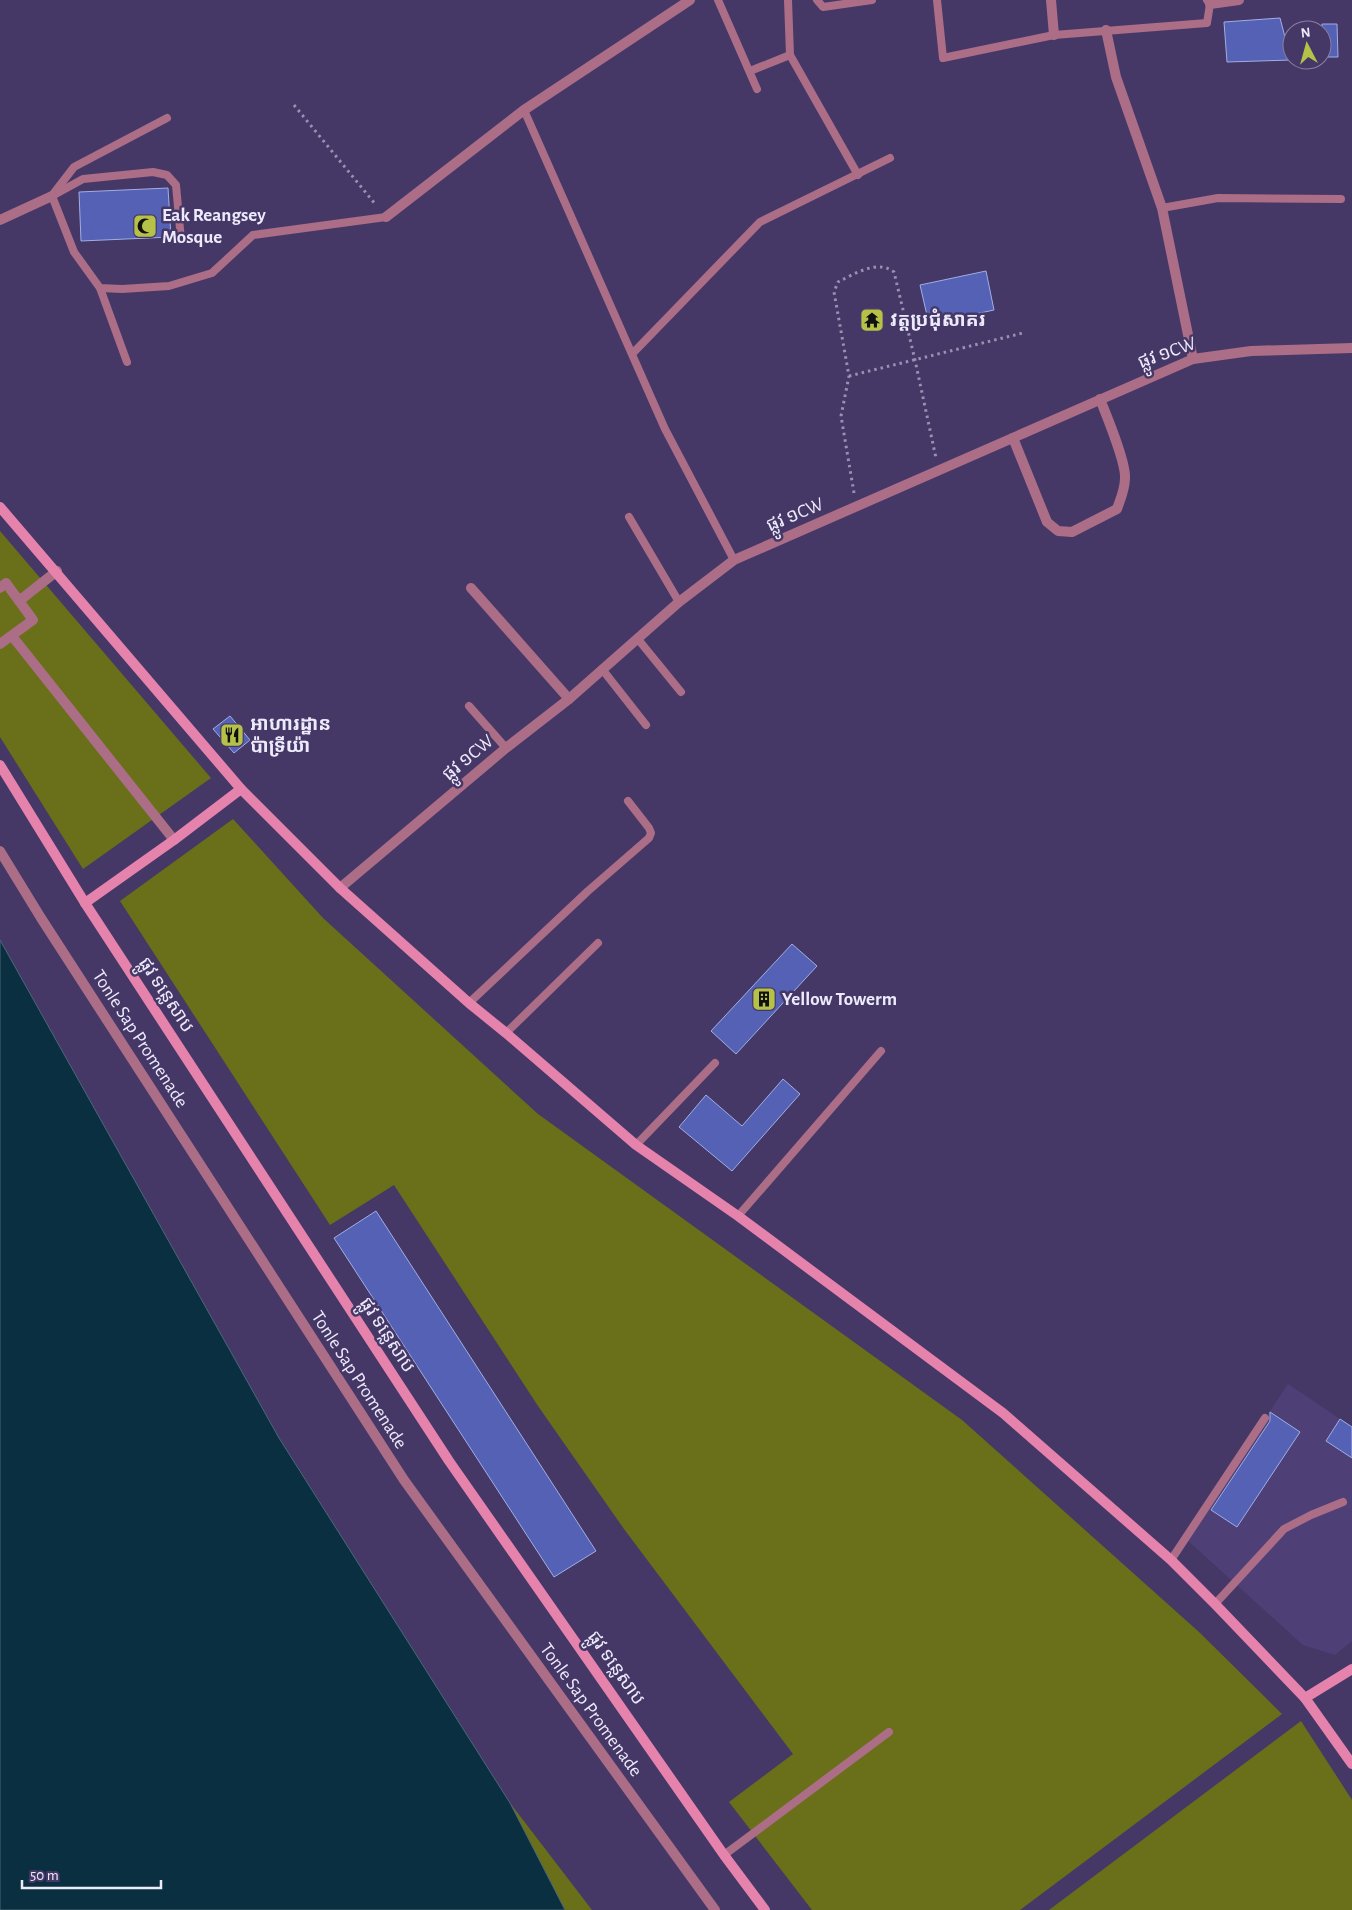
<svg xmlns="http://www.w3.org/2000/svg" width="1352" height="1910" font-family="'Alegreya Sans','Noto Sans Khmer',sans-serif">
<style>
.built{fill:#4e4076}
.green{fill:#697019}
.water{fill:#092f41;stroke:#4d6779}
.building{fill:#5461b5;stroke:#a1aee4}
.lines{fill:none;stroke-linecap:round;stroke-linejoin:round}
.path{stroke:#9991b1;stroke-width:3;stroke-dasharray:2.5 4;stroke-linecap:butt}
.lane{stroke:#ac6d87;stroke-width:8}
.street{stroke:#ac6d87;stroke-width:10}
.secondary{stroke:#e683ad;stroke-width:10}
.labels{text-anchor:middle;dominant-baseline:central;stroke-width:5;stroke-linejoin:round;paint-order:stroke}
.poi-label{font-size:19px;font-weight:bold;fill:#edeafb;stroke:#453867;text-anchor:start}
.street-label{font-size:19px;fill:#edeafb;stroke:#453867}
</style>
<rect width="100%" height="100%" fill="#453867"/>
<path class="built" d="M1288,1384L1352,1427V1641L1335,1655L1303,1645L1186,1539Z"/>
<g class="green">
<path d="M0,531L211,778L83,869L0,737Z"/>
<path d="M233,819L323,918L538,1114L962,1420L1199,1632L1282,1714L1020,1910H812L729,1802L793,1754L624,1529L538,1406L394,1185L330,1225L120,901Z"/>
<path d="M1301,1721L1352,1800V1910H1049Z"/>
<path d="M510,1803L592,1910H565Z"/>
</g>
<path class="water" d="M0,940L279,1438L510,1803L565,1910H0Z"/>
<g class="building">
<path d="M1280,18L1291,60L1227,62L1224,22Z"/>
<path d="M1322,24H1337L1338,57H1322Z"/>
<path d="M168,188L171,237L81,241L79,192Z"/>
<path d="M986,271L994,310L929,324L920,285Z"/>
<path d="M230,716L250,740L234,753L213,729Z"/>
<path d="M792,944L817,966L736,1054L711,1031Z"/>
<path d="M783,1079L800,1094L732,1171L679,1127L706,1095L742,1126Z"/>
<path d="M376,1211L596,1551L554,1577L334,1238Z"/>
<path d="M1270,1412L1300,1432L1237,1527L1211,1510L1270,1421Z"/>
<path d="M1340,1419L1352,1427V1458L1326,1441Z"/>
</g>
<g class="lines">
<g class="path">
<path d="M294,105L376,205"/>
<path d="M849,376L1023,333"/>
<path d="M854,493L841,416L849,376L834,292L838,282C854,274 878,259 894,272L915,360L936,458"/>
</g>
<g class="lane">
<path d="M718,0L757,89"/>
<path d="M817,0L823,7L872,0"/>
<path d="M937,0L943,58L1054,35L1207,23L1210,4L1207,0"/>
<path d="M790,55L858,175"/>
<path d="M750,71L790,55L788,0"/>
<path d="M524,110L665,429L734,560"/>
<path d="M54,193L74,167L167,118"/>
<path d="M52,196L74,252L100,288L122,289L169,286L212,273L253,235L386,217"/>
<path d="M52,196L83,179L153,172L167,175L176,185L181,240"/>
<path d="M1162,208L1218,198L1341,199"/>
<path d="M100,288L127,362"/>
<path d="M633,353L760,222L890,158"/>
<path d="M629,517L679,602"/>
<path d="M637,638L681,692"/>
<path d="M602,669L646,725"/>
<path d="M469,706L506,748"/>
<path d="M469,1003L588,891L649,838L651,833L649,828L628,801"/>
<path d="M506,1033L598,943"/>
<path d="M636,1145L715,1063"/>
<path d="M738,1216L881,1051"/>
<path d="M1171,1560L1265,1418"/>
<path d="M1215,1604L1284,1529L1311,1515L1343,1502"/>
<path d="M724,1855L889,1732"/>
</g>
<g class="street">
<path d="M1051,0L1054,35"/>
<path d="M1210,4L1239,0"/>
<path d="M1106,30L1116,77L1162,208L1193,359"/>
<path d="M386,217L524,110L690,0"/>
<path d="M0,220L52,196"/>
<path d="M1013,438L1047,522L1058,531L1072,532L1117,509C1121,498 1125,489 1125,478C1126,462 1107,417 1100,399"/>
<path d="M0,588L6,583L33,620L0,644"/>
<path d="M471,588L569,699"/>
<path d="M19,601L57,571"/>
<path d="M12,636L174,840"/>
<path d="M0,851L41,918L404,1480L715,1910"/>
<path d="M340,888L506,748L569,699L679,602L734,560L1193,359L1251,351L1352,348"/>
</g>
<g class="secondary">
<path d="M0,507L241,789L340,888L469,1003L506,1033L636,1145L738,1216L1003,1413L1171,1560L1215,1604L1305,1698L1352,1764"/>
<path d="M0,765L85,903L449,1461L724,1855L765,1910"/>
<path d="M85,903L174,840L241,789"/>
<path d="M1305,1698L1352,1669"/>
</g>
</g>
<defs>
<g id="mosque-square" transform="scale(1.25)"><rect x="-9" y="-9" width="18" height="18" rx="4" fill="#b6c148" stroke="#453867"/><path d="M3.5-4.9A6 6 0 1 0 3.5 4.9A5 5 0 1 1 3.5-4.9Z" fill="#111"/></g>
<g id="temple-square" transform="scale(1.25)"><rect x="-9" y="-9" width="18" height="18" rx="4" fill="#b6c148" stroke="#453867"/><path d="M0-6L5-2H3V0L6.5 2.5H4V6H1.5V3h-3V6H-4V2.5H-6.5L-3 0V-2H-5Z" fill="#111"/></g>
<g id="restaurant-square" transform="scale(1.25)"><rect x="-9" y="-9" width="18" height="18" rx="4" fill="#b6c148" stroke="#453867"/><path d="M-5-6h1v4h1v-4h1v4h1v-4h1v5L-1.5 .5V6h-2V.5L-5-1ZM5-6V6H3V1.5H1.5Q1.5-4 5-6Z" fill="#111"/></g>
<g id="building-square" transform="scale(1.25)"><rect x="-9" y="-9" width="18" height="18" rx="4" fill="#b6c148" stroke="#453867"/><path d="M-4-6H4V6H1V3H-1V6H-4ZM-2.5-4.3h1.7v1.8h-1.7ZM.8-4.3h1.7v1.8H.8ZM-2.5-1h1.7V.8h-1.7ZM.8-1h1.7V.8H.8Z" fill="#111"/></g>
</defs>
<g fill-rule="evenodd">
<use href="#mosque-square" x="145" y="226"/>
<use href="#temple-square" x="872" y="320"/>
<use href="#restaurant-square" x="232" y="735"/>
<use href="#building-square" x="764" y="999"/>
</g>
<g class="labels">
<g class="poi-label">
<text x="162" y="215">Eak Reangsey<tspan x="162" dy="22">Mosque</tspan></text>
<text x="890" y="320">វត្តប្រជុំសាគរ</text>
<text x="250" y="724">អាហារដ្ឋាន<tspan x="250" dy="22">ប៉ាទ្រីយ៉ា</tspan></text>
<text x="782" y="999">Yellow Towerm</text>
</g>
<g class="street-label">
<text transform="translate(1167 353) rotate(-20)">ផ្លូវ ១CW</text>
<text transform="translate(795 515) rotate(-23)">ផ្លូវ ១CW</text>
<text transform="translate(468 758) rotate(-40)">ផ្លូវ ១CW</text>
<text transform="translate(166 995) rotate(57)">ផ្លូវ ទន្លេសាប</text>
<text transform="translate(140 1039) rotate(57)">Tonle Sap Promenade</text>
<text transform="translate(387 1335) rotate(57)">ផ្លូវ ទន្លេសាប</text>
<text transform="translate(359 1380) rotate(57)">Tonle Sap Promenade</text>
<text transform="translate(616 1668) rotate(55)">ផ្លូវ ទន្លេសាប</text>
<text transform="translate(591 1710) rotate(54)">Tonle Sap Promenade</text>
</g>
</g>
<g transform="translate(1307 45) rotate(354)"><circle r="24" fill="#453867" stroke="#887fa2"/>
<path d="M0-4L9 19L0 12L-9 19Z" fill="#b6c148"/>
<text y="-8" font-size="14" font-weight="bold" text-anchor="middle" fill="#edeafb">N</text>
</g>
<path d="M22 1880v8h139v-8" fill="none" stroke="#edeafb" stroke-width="2.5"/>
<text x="30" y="1880" font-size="15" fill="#edeafb" stroke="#453867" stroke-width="4" paint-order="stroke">50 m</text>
</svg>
